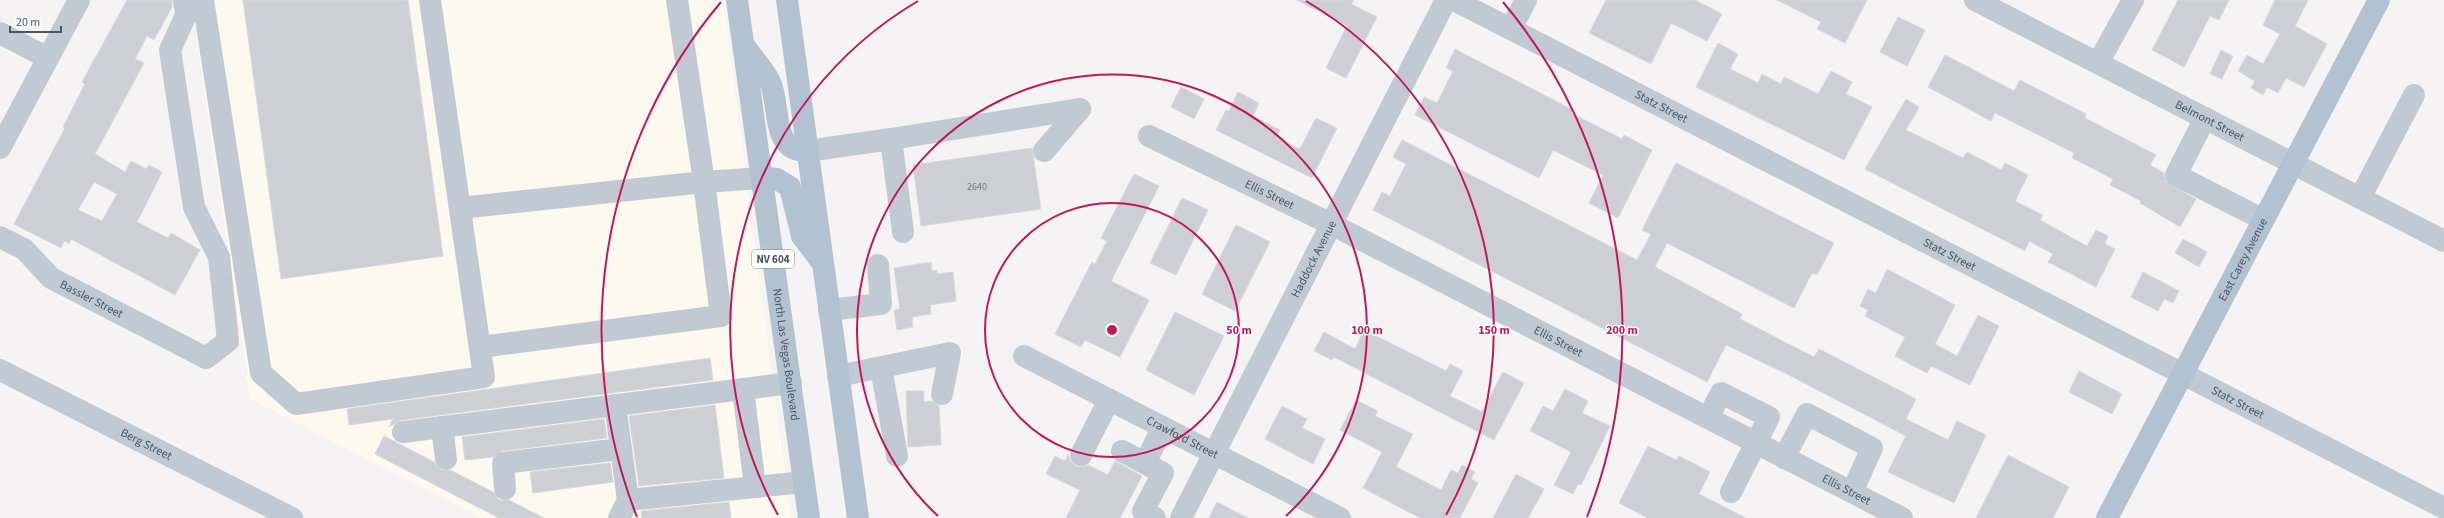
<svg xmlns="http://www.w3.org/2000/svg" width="2444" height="518" font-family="'Source Sans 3',sans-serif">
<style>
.commercial{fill:#fdf9ef}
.building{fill:#cdcfd5;stroke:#d7d9de;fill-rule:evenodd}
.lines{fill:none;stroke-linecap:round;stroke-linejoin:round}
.minor{stroke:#c1cad2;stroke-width:22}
.major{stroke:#b3c2d1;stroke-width:22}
.ring{fill:none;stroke:#c2185b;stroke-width:2}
.labels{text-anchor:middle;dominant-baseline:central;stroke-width:3;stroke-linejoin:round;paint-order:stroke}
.number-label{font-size:10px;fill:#6b747e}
.shield{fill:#fff;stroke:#808990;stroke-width:1}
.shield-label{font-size:11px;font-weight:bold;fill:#4a5661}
.street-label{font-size:12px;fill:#4a5661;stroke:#fff}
.centre{fill:#c2185b;stroke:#fff;stroke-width:2}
.ring-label{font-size:12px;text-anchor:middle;font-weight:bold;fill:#c2185b;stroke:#fff;stroke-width:3;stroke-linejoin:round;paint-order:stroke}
</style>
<rect width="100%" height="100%" fill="#f5f3f3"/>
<path class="commercial" d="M191,0H723L791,518H482L250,399Z"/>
<g class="building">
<path d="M127,0H172V7L154,40L147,36L135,59L144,63L95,154L125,172L131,161L146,169L149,165L162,172L137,222L168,238L171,233L200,250L175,295L71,239L69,243L64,241L61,248L14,224L65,128L63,127L85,84L82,82ZM94,182L117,194L102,221L78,210Z"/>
<path d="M243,0H408L443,256L281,279Z"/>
<path d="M1297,0H1354L1351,4L1377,17L1346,78L1326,68L1347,26Z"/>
<path d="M1606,0H1695L1722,14L1707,41L1671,23L1651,64L1589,33Z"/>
<path d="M1777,0H1867L1845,43L1817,29L1821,22Z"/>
<path d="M2178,0H2229L2219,20L2210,16L2184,67L2152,50Z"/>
<path d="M2275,0H2308L2295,26L2327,44L2304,87L2286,78L2278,93L2267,87L2263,95L2251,88L2255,81L2238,71L2247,55L2263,64L2280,34L2263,25Z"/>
<path d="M1898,17L1925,30L1907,66L1880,52Z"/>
<path d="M1718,43L1738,54L1730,69L1758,83L1762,74L1781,84L1784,77L1818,94L1831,71L1852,82L1846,94L1872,107L1844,160L1696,87Z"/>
<path d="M1455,49L1573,110L1571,113L1622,139L1624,135L1652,150L1618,218L1589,203L1603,175L1553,150L1539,178L1415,115L1424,97L1437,103L1453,71L1446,68Z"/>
<path d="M2221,50L2233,56L2222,79L2210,74Z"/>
<path d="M1945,55L2014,91L2020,80L2086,114L2085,118L2156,155L2150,165L2164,173L2166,182L2196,199L2180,227L2140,203L2141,201L2110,185L2113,179L2072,158L2074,153L1995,113L1991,121L1928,87Z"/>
<path d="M1181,87L1204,99L1194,119L1171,107Z"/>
<path d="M1238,92L1259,103L1253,116L1280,130L1276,137L1300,149L1316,118L1337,128L1312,178L1216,130L1226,110L1229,111Z"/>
<path d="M1906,99L1919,107L1906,130L1963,158L1967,152L2001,170L2005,163L2028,175L2015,201L2043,215L2040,220L2087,246L2096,230L2108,236L2105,244L2115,249L2096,287L2048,262L2053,254L2029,241L2025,251L1865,169Z"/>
<path d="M1402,140L1637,260L1651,234L1642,230L1676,163L1834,243L1817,275L1812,273L1794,308L1667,243L1655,267L1742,314L1740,319L1814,357L1819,349L1916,399L1906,419L1948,440L1957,421L1986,435L1954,503L1888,472L1906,436L1785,373L1726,345L1707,382L1373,210L1382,192L1390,196L1406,164L1393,157Z"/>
<path d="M1032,148L1041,209L921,226L913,165Z"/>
<path d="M1134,174L1159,186L1111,281L1149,300L1120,357L1085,340L1081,347L1055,334L1092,262L1095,264L1107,241L1101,238Z"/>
<path d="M1182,198L1208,210L1176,275L1150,263Z"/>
<path d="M1236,225L1270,242L1235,311L1202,294Z"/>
<path d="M2183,239L2207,252L2199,267L2175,253Z"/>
<path d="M931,262L932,271L937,270V274L953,272L956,301L930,305L931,314L912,317L913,327L897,330L894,310L900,309L894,268Z"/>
<path d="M1887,269L1955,305L1935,344L1957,356L1978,315L1999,326L1970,385L1931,366L1927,373L1895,356L1905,337L1865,316L1868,310L1860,306L1868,289L1876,293Z"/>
<path d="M2143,272L2179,291L2173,303L2164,299L2158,311L2131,297Z"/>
<path d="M1175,312L1224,336L1194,395L1146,370Z"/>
<path d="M1364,330L1446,371L1450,364L1463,371L1450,396L1482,412L1503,372L1524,383L1494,440L1334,357L1332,360L1314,351L1324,332L1355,349Z"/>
<path d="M710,358L713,380L401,420L389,427L393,419L349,425L347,409Z"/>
<path d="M2079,371L2122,394L2112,414L2069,392Z"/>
<path d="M1565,389L1588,401L1582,413L1610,426L1581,485L1578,484L1573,494L1554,485L1571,452L1530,431L1543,406L1553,411Z"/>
<path d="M906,391H924V402L932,401L939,406L941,445L908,447Z"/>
<path d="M1356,400L1378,411L1375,416L1413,434L1396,467L1441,490L1451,470L1458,473L1462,465L1475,472L1471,479L1478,483L1460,518H1420L1363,488L1382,452L1340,430Z"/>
<path d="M715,405L724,478L639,486L629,416Z"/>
<path d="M1282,406L1307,419L1302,428L1325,439L1313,464L1265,439Z"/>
<path d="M604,419L607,438L502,451L493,457L465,460L462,437Z"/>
<path d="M384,436L434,462L441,470H450L493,492L499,500H509L544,518H499L375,454Z"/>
<path d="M1648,446L1676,460L1679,456L1710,472L1699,494L1746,518H1648L1619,503Z"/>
<path d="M1068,455L1071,462L1076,466L1082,467L1088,465L1108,475L1115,461L1142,476L1120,518H1066L1080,490L1046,474L1055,456L1065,461Z"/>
<path d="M2008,455L2069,487L2053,518H1976Z"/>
<path d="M610,463L613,482L533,493L530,472Z"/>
<path d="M1516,474L1544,489L1528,518H1493Z"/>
<path d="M729,502L731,518H642L641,511Z"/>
<path d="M1217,502L1248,518H1209Z"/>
</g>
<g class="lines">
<g class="minor">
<path d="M203,0L261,373L296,404L484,377L430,0"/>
<path id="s1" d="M1454,0L2444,508"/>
<path id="s2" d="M1975,0L2444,241"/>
<path d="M1511,29L1526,0"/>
<path d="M0,33L48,58"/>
<path d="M2098,63L2133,0"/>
<path d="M2205,118L2176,175L2262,219"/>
<path id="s3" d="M1149,136L1331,224L1902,518"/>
<path d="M0,148L79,0"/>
<path d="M807,151L891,139"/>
<path d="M1044,151L1080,109"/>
<path d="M2360,198L2414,95"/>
<path d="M460,208L704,182L677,0"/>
<path d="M903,232L891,139L1080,109"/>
<path id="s4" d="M0,237L24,249L51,278L206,358L228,341L219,257L194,207L170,50L186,15L184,0"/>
<path d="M829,310L881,304L878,265"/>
<path d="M480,347L721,316L704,182L762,178"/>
<path id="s5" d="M1024,356L1340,518"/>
<path d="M881,368L897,456"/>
<path id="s6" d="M0,370L292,518"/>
<path d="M838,376L950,353L942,394"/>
<path d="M743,389L755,487"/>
<path d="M615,405L628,500L619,518"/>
<path d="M1708,418L1721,393L1769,417L1731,492"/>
<path d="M442,427L446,459"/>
<path d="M403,432L791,383"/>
<path d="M1122,451L1163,473L1143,511L1155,518"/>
<path d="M1081,455L1109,400"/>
<path d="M1784,458L1807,414L1872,448L1852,492"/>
<path d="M1145,463L1163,427"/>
<path d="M505,489L503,463L621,449"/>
<path d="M628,500L804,482"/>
<path id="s7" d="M1181,518L1446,0"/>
</g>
<g class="major">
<path id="s8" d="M737,0L809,518"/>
<path d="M787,0L858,518"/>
<path d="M745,47C753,58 764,70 770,82C781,106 770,151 807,151"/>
<path d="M762,178L777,179L790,187L802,236L821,261"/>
<path id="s9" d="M2107,518L2379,0"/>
</g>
</g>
<g class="ring">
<circle cx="1112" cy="330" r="127"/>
<path d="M938 516A255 255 0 1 1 1286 516"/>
<path d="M778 515A382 382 0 0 1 918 1M1306 1A382 382 0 0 1 1446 515"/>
<path d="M637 517A510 510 0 0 1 721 2M1503 2A510 510 0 0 1 1587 517"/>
</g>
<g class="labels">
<g class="number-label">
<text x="977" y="187">2640</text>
</g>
<rect class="shield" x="752" y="250" width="42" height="18" rx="3"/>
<g class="shield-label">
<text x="773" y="259">NV 604</text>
</g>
<g class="street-label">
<text stroke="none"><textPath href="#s1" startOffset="233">Statz Street</textPath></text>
<text stroke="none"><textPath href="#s2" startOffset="264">Belmont Street</textPath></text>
<text stroke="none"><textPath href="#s3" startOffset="134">Ellis Street</textPath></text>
<text stroke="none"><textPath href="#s1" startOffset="557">Statz Street</textPath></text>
<text stroke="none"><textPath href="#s9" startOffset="292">East Carey Avenue</textPath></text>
<text stroke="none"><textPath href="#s7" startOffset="291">Haddock Avenue</textPath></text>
<text stroke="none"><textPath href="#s4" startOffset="112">Bassler Street</textPath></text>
<text stroke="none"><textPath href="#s3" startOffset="458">Ellis Street</textPath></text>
<text stroke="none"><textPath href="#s8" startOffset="358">North Las Vegas Boulevard</textPath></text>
<text stroke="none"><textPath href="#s1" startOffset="881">Statz Street</textPath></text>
<text stroke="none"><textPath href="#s5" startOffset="178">Crawford Street</textPath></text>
<text stroke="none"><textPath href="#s6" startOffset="164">Berg Street</textPath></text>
<text stroke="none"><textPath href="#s3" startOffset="782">Ellis Street</textPath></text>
</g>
</g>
<circle cx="1112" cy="330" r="6" class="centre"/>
<g class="ring-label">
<text x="1239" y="334">50 m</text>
<text x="1367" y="334">100 m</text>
<text x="1494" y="334">150 m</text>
<text x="1622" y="334">200 m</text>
</g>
<path d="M10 26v6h51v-6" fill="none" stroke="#4a5661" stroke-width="2"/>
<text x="16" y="26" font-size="12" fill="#4a5661" stroke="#ffffff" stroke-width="3" paint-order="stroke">20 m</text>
</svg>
